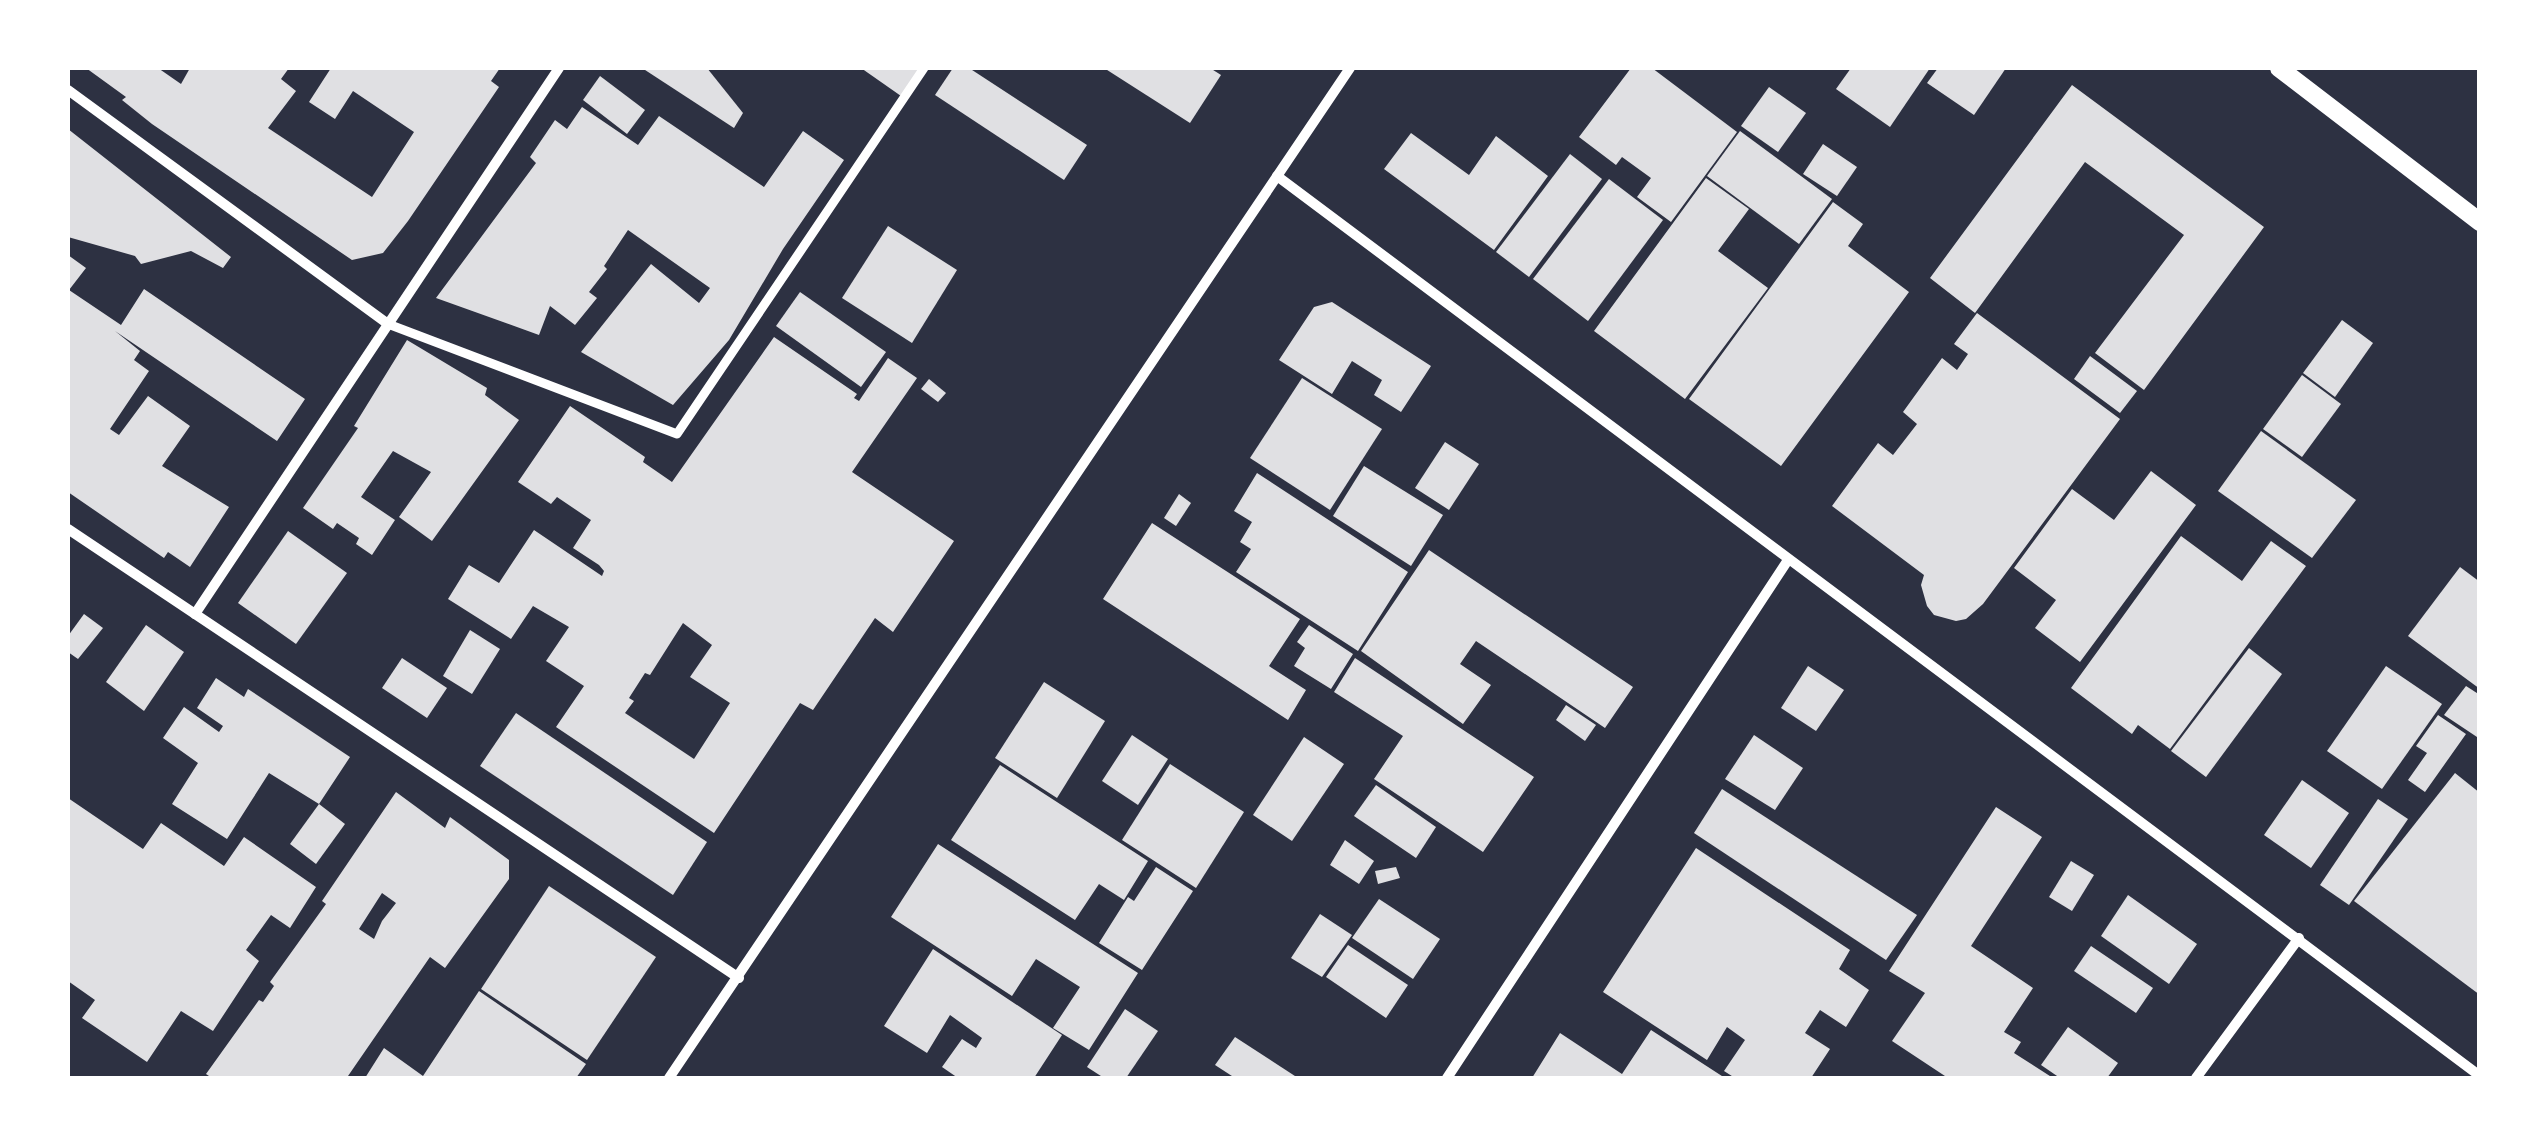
<svg xmlns="http://www.w3.org/2000/svg" width="2547" height="1146" font-family="'Fira Sans Condensed',sans-serif">
<style>
.building{fill:#e0e0e3;fill-rule:evenodd}
.lines{fill:none;stroke-linecap:round;stroke-linejoin:round}
.pedestrian{stroke:#fff;stroke-width:9}
.minor{stroke:#fff;stroke-width:10}
.tertiary{stroke:#fff;stroke-width:18}
</style>
<rect width="100%" height="100%" fill="#2d3142"/>
<g class="building">
<path d="M86,68H158L181,84L190,68H289L281,79L296,91L268,128L372,197L414,132L353,91L335,119L309,102L331,68H500L491,81L499,87L408,221L383,253L352,260L152,124L122,100L126,97Z"/>
<path d="M642,68H707L743,113L734,128Z"/>
<path d="M861,68H920L901,96Z"/>
<path d="M953,68H969L1087,145L1064,180L935,95Z"/>
<path d="M1104,68H1210L1221,75L1190,123Z"/>
<path d="M1631,68H1652L1737,132L1671,222L1637,197L1651,178L1622,157L1616,165L1579,137Z"/>
<path d="M1851,68H1930L1890,127L1836,89Z"/>
<path d="M1938,68H2006L1974,115L1927,83Z"/>
<path d="M600,76L645,110L627,134L583,100Z"/>
<path d="M2072,85L2264,227L2144,390L2095,353L2184,235L2085,162L1975,313L1930,278Z"/>
<path d="M1769,87L1806,113L1778,152L1741,126Z"/>
<path d="M582,107L638,145L659,116L764,187L803,131L844,160L783,249L729,340L673,405L581,352L651,264L699,303L710,288L628,230L604,266L607,269L589,292L597,298L575,325L550,306L539,335L436,298L536,163L530,157L555,120L567,129Z"/>
<path d="M68,129L231,257L223,268L191,251L141,264L135,256L68,237Z"/>
<path d="M1740,131L1832,199L1799,244L1707,176Z"/>
<path d="M1411,133L1469,175L1496,136L1548,176L1494,250L1384,169Z"/>
<path d="M1823,144L1857,167L1837,196L1803,174Z"/>
<path d="M1570,154L1602,179L1529,277L1496,252Z"/>
<path d="M1706,178L1749,209L1718,251L1768,288L1685,399L1594,331Z"/>
<path d="M1609,179L1663,220L1588,321L1533,279Z"/>
<path d="M1833,202L1863,224L1848,246L1909,292L1781,466L1689,399Z"/>
<path d="M888,226L957,270L912,343L842,298Z"/>
<path d="M68,255L86,268L69,290L121,325L144,289L305,399L277,441L115,331L140,351L134,360L149,371L110,429L119,435L148,396L190,426L162,466L229,507L190,567L168,552L164,558L68,492Z"/>
<path d="M800,292L886,352L861,387L776,326Z"/>
<path d="M1332,302L1431,366L1401,412L1374,395L1382,380L1352,361L1332,394L1279,360L1314,307Z"/>
<path d="M1977,313L2120,419L1983,604L1966,619L1956,621L1934,615L1927,606L1921,585L1924,575L1832,506L1878,443L1893,455L1917,424L1903,412L1942,358L1957,370L1968,354L1954,344Z"/>
<path d="M2342,320L2373,343L2335,397L2303,373Z"/>
<path d="M774,337L857,394L854,398L859,401L888,358L917,378L852,472L954,541L893,632L875,618L813,710L800,703L714,833L556,727L584,686L546,661L569,627L533,606L511,639L448,599L469,565L499,583L534,530L602,576L604,571L599,565L573,548L591,520L557,497L551,504L518,482L570,406L645,457L643,462L672,482ZM683,623L712,645L690,677L730,703L694,759L625,713L634,701L629,698L645,673L650,675Z"/>
<path d="M407,340L487,388L485,395L519,420L432,541L399,517L431,472L393,451L361,497L395,520L372,555L356,544L359,538L337,523L333,529L303,508L358,428L354,426Z"/>
<path d="M2090,356L2137,391L2120,413L2074,379Z"/>
<path d="M2302,375L2341,404L2302,457L2263,429Z"/>
<path d="M1302,378L1382,429L1330,510L1250,458Z"/>
<path d="M929,379L946,393L938,402L921,389Z"/>
<path d="M2261,431L2356,500L2312,558L2218,491Z"/>
<path d="M1445,442L1479,464L1449,510L1415,488Z"/>
<path d="M1364,466L1443,515L1411,566L1333,516Z"/>
<path d="M2151,471L2196,505L2080,662L2035,628L2056,600L2014,568L2072,489L2114,520Z"/>
<path d="M1257,473L1408,572L1358,651L1236,572L1251,549L1240,542L1252,522L1234,511Z"/>
<path d="M1179,494L1191,503L1176,526L1164,518Z"/>
<path d="M1152,523L1300,619L1269,666L1306,690L1288,720L1103,599Z"/>
<path d="M288,531L347,573L296,644L238,603Z"/>
<path d="M2181,536L2242,581L2271,541L2306,566L2170,749L2138,725L2132,734L2071,688Z"/>
<path d="M1429,550L1633,687L1605,728L1476,641L1460,664L1491,685L1463,724L1361,651Z"/>
<path d="M2460,567L2480,582V689L2408,636Z"/>
<path d="M84,614L103,628L78,659L68,652V636Z"/>
<path d="M146,625L184,652L144,711L106,682Z"/>
<path d="M1309,625L1353,654L1331,689L1294,666L1305,648L1297,642Z"/>
<path d="M470,630L500,649L472,694L443,676Z"/>
<path d="M2249,648L2282,674L2206,777L2171,751Z"/>
<path d="M402,658L447,688L427,718L382,688Z"/>
<path d="M1355,658L1534,777L1483,852L1374,779L1403,736L1334,692Z"/>
<path d="M1808,666L1844,690L1816,731L1781,708Z"/>
<path d="M2386,666L2442,704L2382,789L2327,751Z"/>
<path d="M216,678L244,697L248,689L350,757L319,804L269,773L227,839L172,804L198,763L163,738L184,707L219,732L223,726L197,708Z"/>
<path d="M1044,682L1105,721L1057,798L995,758Z"/>
<path d="M2466,686L2480,695V739L2444,715Z"/>
<path d="M1566,705L1596,725L1585,741L1556,720Z"/>
<path d="M516,713L707,842L673,895L480,766Z"/>
<path d="M2438,715L2466,734L2425,792L2408,780L2427,753L2416,746Z"/>
<path d="M1132,735L1168,759L1138,805L1102,781Z"/>
<path d="M1754,735L1803,768L1775,810L1725,779Z"/>
<path d="M1304,737L1344,764L1292,841L1253,815Z"/>
<path d="M1170,764L1244,812L1196,888L1122,840Z"/>
<path d="M1000,765L1148,861L1124,900L1099,884L1075,920L951,840Z"/>
<path d="M2455,773L2480,793V995L2354,901Z"/>
<path d="M2302,780L2349,813L2311,868L2264,835Z"/>
<path d="M1376,785L1436,827L1416,858L1354,816Z"/>
<path d="M1722,789L1917,915L1886,960L1694,833Z"/>
<path d="M396,792L445,828L450,817L509,860V879L445,968L430,957L348,1076L353,1078H212L206,1074L259,1000L263,1002L274,986L270,982L326,904L322,901ZM382,893L396,903L382,921L374,939L359,929Z"/>
<path d="M68,798L143,849L161,823L224,866L244,837L316,887L290,928L271,915L246,950L259,961L213,1031L181,1011L147,1062L82,1018L95,1000L68,981Z"/>
<path d="M2378,799L2408,819L2349,905L2320,885Z"/>
<path d="M319,804L345,824L316,864L290,844Z"/>
<path d="M1996,807L2042,837L1971,946L2033,988L2004,1032L2021,1042L2014,1053L2053,1078H1948L1892,1041L1925,993L1889,971Z"/>
<path d="M1345,840L1374,861L1359,884L1330,865Z"/>
<path d="M938,844L1138,973L1089,1050L1053,1028L1080,987L1036,959L1012,996L891,917Z"/>
<path d="M1696,848L1850,950L1839,969L1869,990L1846,1027L1820,1010L1805,1033L1830,1049L1811,1078H1735L1724,1071L1745,1040L1727,1027L1707,1060L1603,992Z"/>
<path d="M2071,861L2094,875L2072,911L2049,897Z"/>
<path d="M1156,867L1193,891L1142,970L1099,943L1128,897L1134,901Z"/>
<path d="M1396,867L1400,878L1378,884L1375,871Z"/>
<path d="M549,886L656,957L587,1060L481,989Z"/>
<path d="M2128,895L2197,944L2169,984L2101,936Z"/>
<path d="M1379,899L1440,939L1413,979L1352,938Z"/>
<path d="M1320,914L1352,935L1322,977L1291,958Z"/>
<path d="M1348,945L1408,985L1386,1018L1326,977Z"/>
<path d="M2091,946L2153,988L2136,1013L2074,971Z"/>
<path d="M933,949L1062,1035L1034,1078H958L942,1067L962,1039L976,1048L982,1038L950,1015L927,1053L884,1026Z"/>
<path d="M479,991L586,1064L576,1078H365L384,1048L423,1076Z"/>
<path d="M1125,1009L1158,1031L1126,1078H1104L1087,1067Z"/>
<path d="M2068,1027L2118,1063L2107,1078H2060L2041,1065Z"/>
<path d="M1651,1030L1725,1078H1532L1560,1033L1622,1074Z"/>
<path d="M1235,1037L1298,1078H1235L1215,1065Z"/>
</g>
<g class="lines">
<path class="pedestrian" d="M388,324L677,434L924,68"/>
<g class="minor">
<path d="M68,90L388,324"/>
<path d="M1277,176L2480,1076"/>
<path d="M68,529L739,978"/>
<path d="M195,614L559,68"/>
<path d="M669,1078L1350,68"/>
<path d="M1447,1078L1788,560"/>
<path d="M2196,1078L2299,938"/>
</g>
<path class="tertiary" d="M2279,68L2480,222"/>
</g>
<rect width="2547" height="1146" fill="none" stroke="#ffffff" stroke-width="140"/>
</svg>
